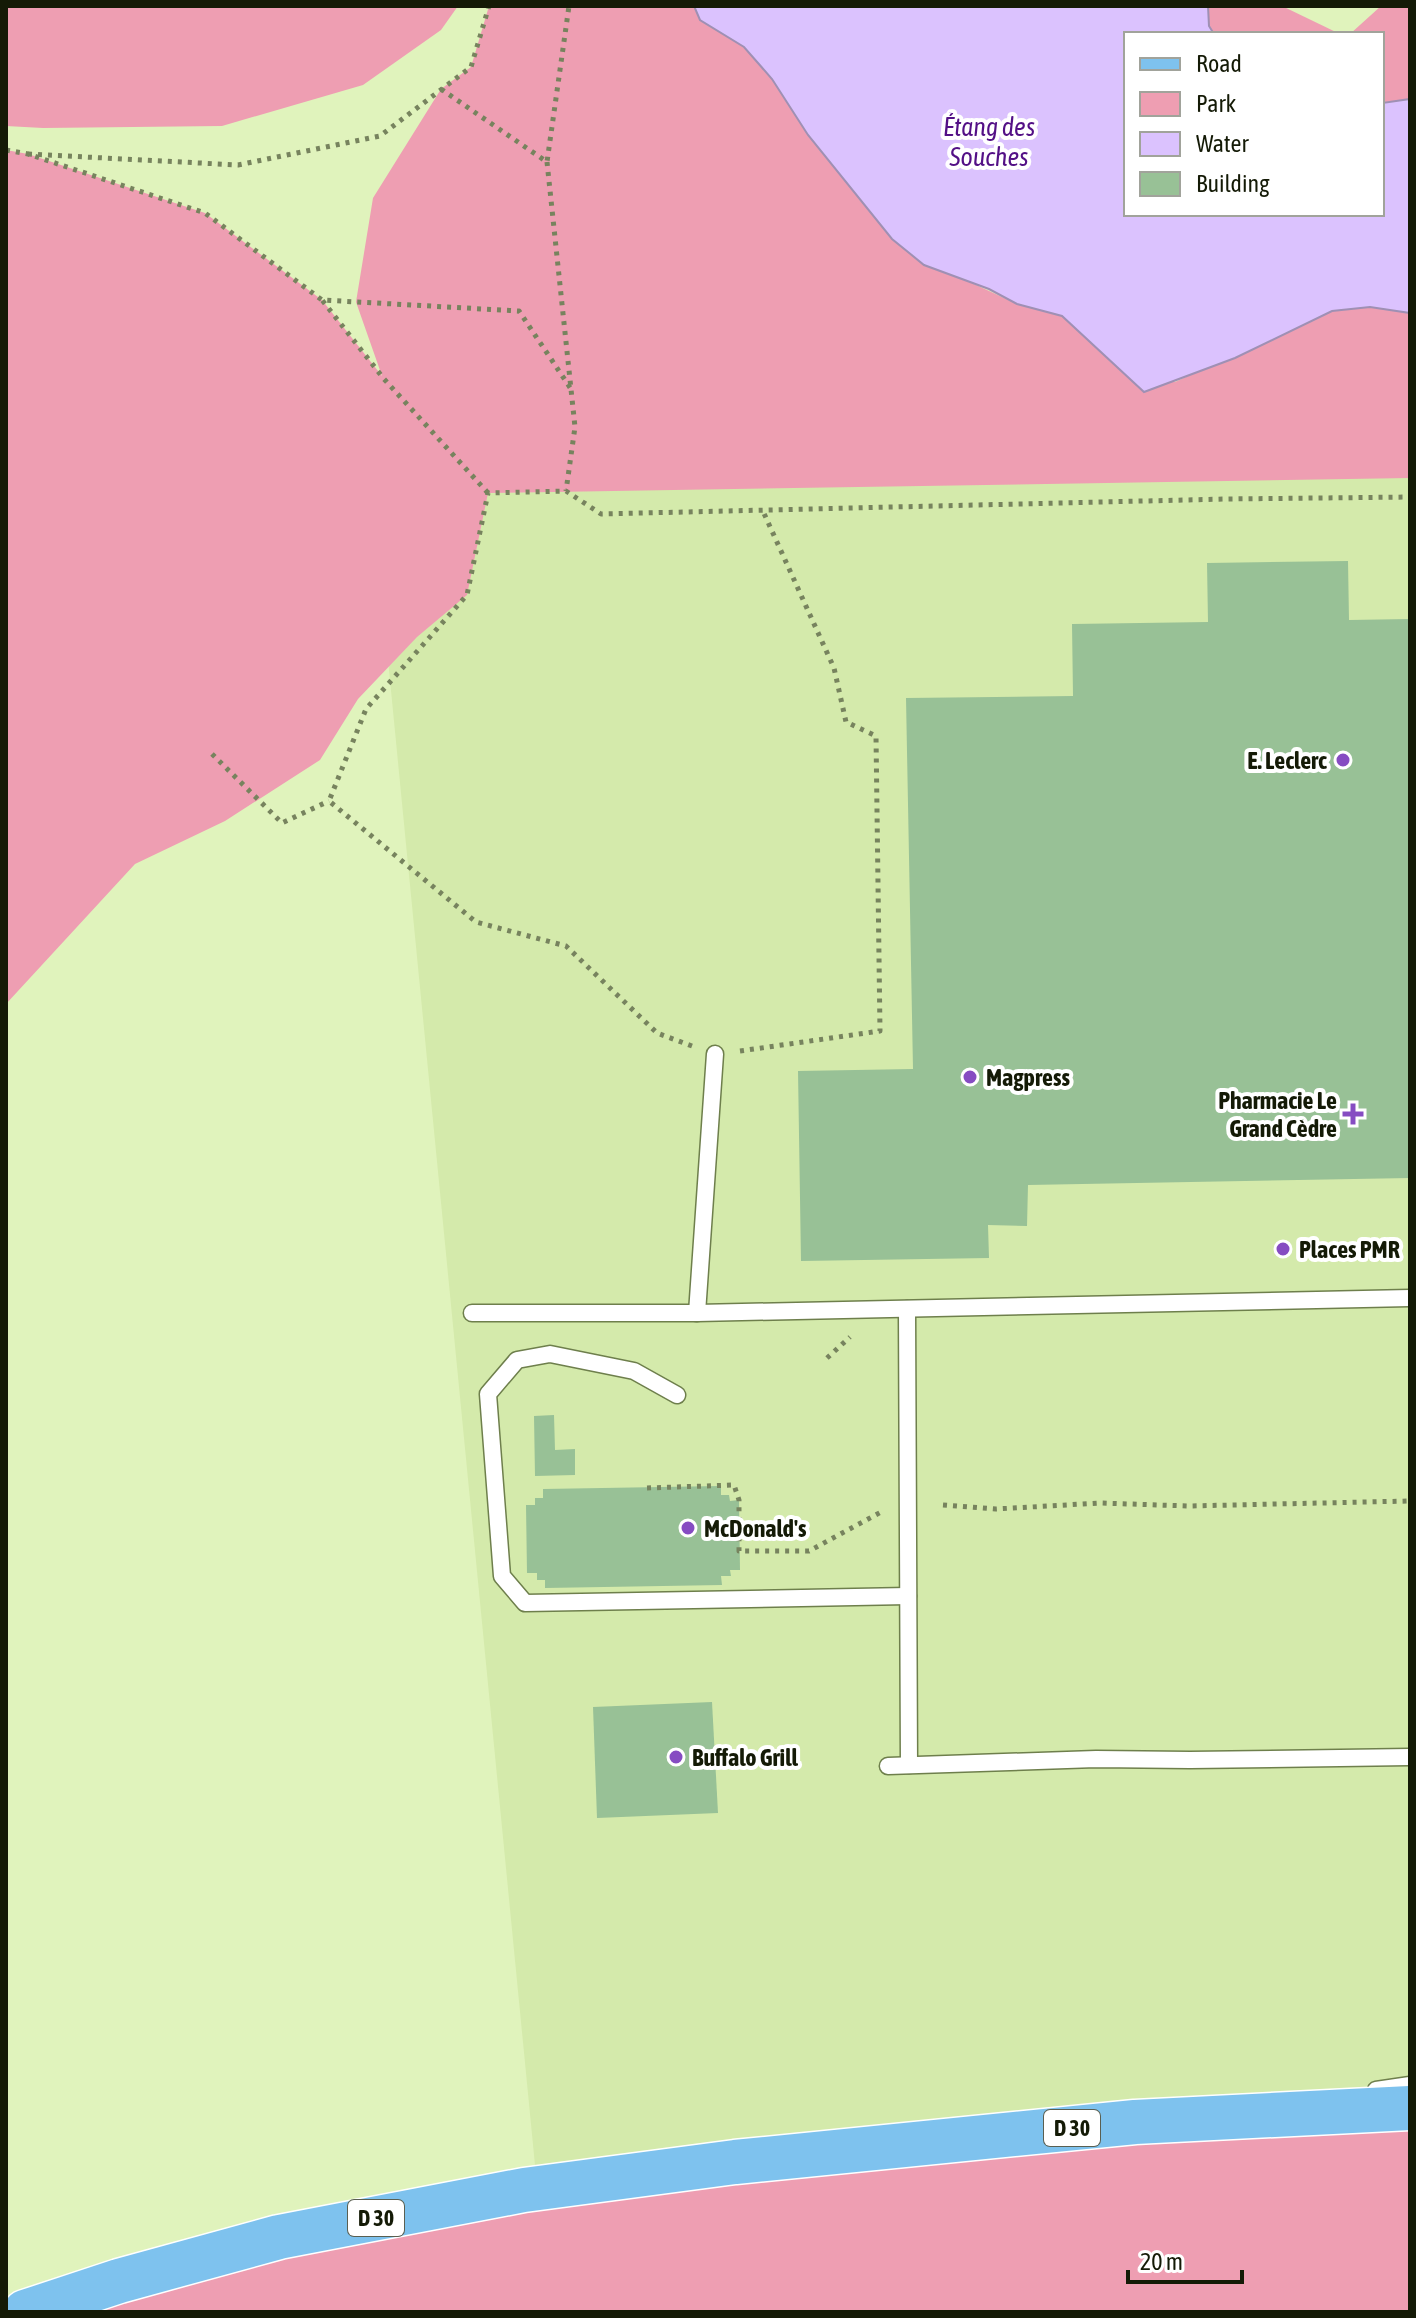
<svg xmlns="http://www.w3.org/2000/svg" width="1416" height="2318" font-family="'Asap Condensed',sans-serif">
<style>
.built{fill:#d4eaab}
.green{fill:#ee9eb2}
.water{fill:#dbc2fe;stroke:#9f90b4;stroke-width:2}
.building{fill:#98c196}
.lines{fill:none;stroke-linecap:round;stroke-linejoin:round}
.service-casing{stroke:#6e7f4c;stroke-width:19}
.primary-casing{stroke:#fff;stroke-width:47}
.path{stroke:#77835e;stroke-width:5;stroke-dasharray:4 6;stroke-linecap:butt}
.service{stroke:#fff;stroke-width:16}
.primary{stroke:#7ec2ee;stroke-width:44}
.poi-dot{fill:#864cc2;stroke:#fff;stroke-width:3}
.labels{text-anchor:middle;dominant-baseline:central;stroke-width:8;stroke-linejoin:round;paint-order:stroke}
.shield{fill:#fff;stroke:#5a5f51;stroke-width:2}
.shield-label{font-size:22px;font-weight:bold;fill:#141a06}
.poi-label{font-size:24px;font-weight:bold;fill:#141a06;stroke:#fff;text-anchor:start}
.water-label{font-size:26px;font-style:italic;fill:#531086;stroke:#fff}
</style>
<rect width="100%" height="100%" fill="#e0f3bc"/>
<path class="built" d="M1410,472V2099L538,2196L372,496Z"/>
<g class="green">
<path d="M6,6H458L441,30L363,85L222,126L43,128L6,126Z"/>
<path d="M489,6H694L700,20L744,47L772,79L808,135L892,239L959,277L1017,304L1062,316L1116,364L1175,382L1332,311L1370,307L1410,313V478L488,493L467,595L417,637L358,699L320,760L225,821L135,864L6,1004V150L28,154L205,213L322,300L382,376L356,302L373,198L441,89L471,67Z"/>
<path d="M1208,6H1282L1340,34H1214L1209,26Z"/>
<path d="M1381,6H1410V99L1382,103V34H1350Z"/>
<path d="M1410,2109V2312H6L281,2219Z"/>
</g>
<path class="water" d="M694,6H1208L1209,26L1214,34H1126V214H1382V103L1410,99V313L1370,307L1332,311L1235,358L1144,392L1062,316L1017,304L989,289L924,265L892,239L808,135L772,79L744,47L700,20Z"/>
<g class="building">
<path d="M1348,561L1349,620L1410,619V1178L1028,1185L1027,1226L988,1225L989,1258L801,1261L798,1071L913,1069L906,698L1073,696L1072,624L1208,622L1207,563Z"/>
<path d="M554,1415L555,1450L575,1449V1475L535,1476L534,1416Z"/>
<path d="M721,1486V1495H729L730,1501L739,1500L740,1570H730L731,1576H721L722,1585L545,1588V1580H537V1573H527L526,1505H535V1498H543V1489Z"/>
<path d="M712,1702L718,1813L597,1818L593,1707Z"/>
</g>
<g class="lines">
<g class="service-casing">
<g id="service">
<path d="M907,1309L909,1765"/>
<path d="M472,1313H697L1410,1298"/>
<path d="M697,1313L715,1054"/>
<path d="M677,1395L634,1371L550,1354L517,1360L488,1394L502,1576L525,1603L908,1596"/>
<path d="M888,1766L1096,1759L1190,1760L1410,1757"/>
<path d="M1376,2090L1410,2085"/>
</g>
</g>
<g class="primary-casing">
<path id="primary" d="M25,2312L119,2281L279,2237L524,2190L735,2162L1135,2122L1410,2108"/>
</g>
<g class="path">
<path d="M441,89L547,162L569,6"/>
<path d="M6,150L28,154L205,213L322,300"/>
<path d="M28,154L238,165L380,136L471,67L489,6"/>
<path d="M547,162L575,427L566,491"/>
<path d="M488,493L384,379L322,300L519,311L571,389"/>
<path d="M212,754L282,823L329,801"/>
<path d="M692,1046L657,1033L566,946L476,922L329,801L366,709L467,595L488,493L566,491L601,514L1227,499L1410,497"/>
<path d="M740,1051L880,1031L876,736L846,722L834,668L762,509"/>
<path d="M827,1358L850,1337"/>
<path d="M647,1488L734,1485L739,1500V1551H809L883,1511"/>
<path d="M943,1505L996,1509L1100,1503L1188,1506L1410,1501"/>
</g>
<use href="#service" class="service"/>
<use href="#primary" class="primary"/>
</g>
<g class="poi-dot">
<circle cx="1343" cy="760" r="8"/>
<circle cx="970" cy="1077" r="8"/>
<path d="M1349 1102h8v8h8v8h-8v8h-8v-8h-8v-8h8z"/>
<circle cx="1283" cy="1249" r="8"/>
<circle cx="688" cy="1528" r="8"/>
<circle cx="676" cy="1757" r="8"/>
</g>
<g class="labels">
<g class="shield">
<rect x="1044" y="2110" width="56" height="36" rx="6"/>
<rect x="348" y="2200" width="56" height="36" rx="6"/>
</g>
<g class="shield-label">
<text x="1072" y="2128">D 30</text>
<text x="376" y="2218">D 30</text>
</g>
<g class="poi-label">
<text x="1327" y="760" text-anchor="end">E. Leclerc</text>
<text x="986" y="1077">Magpress</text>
<text x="1337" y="1100" text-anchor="end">Pharmacie Le<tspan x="1337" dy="28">Grand Cèdre</tspan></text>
<text x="1299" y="1249">Places PMR</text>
<text x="704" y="1528">McDonald's</text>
<text x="692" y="1757">Buffalo Grill</text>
</g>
<g class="water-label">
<text x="989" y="127">Étang des<tspan x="989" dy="30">Souches</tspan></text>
</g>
</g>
<rect width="1416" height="2318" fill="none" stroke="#141a06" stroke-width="16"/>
<rect x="1124" y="32" width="260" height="184" fill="#ffffff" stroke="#a1a39b" stroke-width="2"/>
<rect x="1140" y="58" width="40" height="12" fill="#7ec2ee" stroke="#a1a39b" stroke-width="2"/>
<text x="1196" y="72" font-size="24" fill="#141a06">Road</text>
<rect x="1140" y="92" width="40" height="24" fill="#ee9eb2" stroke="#a1a39b" stroke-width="2"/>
<text x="1196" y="112" font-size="24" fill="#141a06">Park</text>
<rect x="1140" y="132" width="40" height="24" fill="#dbc2fe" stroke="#a1a39b" stroke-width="2"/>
<text x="1196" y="152" font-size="24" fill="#141a06">Water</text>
<rect x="1140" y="172" width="40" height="24" fill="#98c196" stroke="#a1a39b" stroke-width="2"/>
<text x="1196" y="192" font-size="24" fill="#141a06">Building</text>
<path d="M1128 2270v12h114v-12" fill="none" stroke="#141a06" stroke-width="4"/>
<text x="1140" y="2270" font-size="24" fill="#141a06" stroke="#ffffff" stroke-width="6" paint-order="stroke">20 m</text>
</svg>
